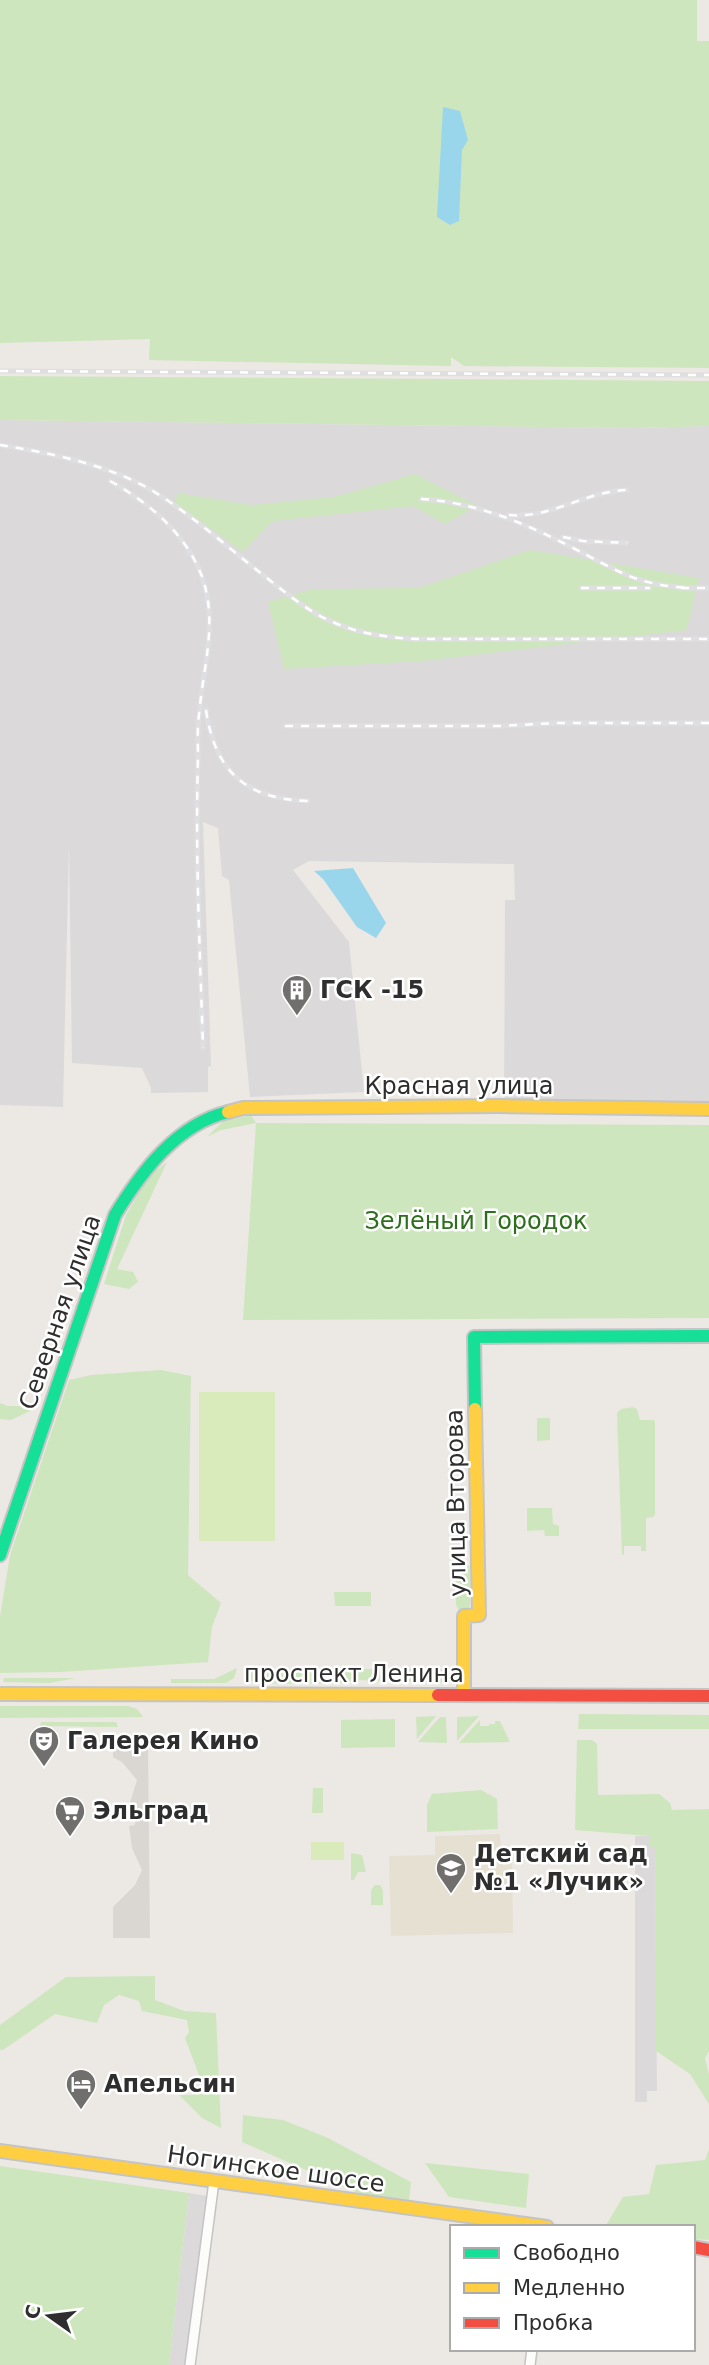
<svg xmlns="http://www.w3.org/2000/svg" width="709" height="2365" font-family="'DejaVu Sans',sans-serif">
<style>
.industrial{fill:#dcd9db}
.education{fill:#e6e0d3}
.green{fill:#cee6be}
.pitch{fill:#d9eabb}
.plaza{fill:#dad6d2}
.water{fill:#99d6ec}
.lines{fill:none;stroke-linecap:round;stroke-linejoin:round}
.street-casing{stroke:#c5c4c5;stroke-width:12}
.fast-casing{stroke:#c5c4c5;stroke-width:16}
.slow-casing{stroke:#c5c4c5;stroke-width:16}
.jam-casing{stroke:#c5c4c5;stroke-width:16}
.street{stroke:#fcfcfb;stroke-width:9}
.fast{stroke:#16e098;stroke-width:12}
.slow{stroke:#ffcf43;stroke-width:12}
.jam{stroke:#f24e42;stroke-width:12}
.rail-casing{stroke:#dfdfe1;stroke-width:5}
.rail{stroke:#fff;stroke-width:2.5;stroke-dasharray:8;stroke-linecap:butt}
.labels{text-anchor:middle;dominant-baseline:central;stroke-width:5;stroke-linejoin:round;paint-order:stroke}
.poi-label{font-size:24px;font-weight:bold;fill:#2e2e2e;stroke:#fff;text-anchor:start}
.street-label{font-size:24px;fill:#2e2e2e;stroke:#fff}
.park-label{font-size:24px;fill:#2c6e1b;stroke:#fff}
</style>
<rect width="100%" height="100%" fill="#ece8e4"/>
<g class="industrial">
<path d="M0,420L633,428L709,426V1104L504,1100L505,900H515L514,864L309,861L293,870L349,942L364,1092L250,1097L229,880L222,876L218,828L203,822L211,1066L208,1067V1092L151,1093V1088L142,1068L72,1063L69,841L63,1107L0,1105Z"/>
<path d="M635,1836H649V1847H655L657,2091H647V2102H635Z"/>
<path d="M189,2193L207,2196L185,2365H169Z"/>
</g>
<path class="education" d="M500,1834L501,1853H512L513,1933L391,1936L389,1856L435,1855V1836Z"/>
<g class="green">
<path d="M0,0H697V41H709V368L464,366L451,357V366L149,360L150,339L0,343Z"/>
<path d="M0,376L709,381V426L633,428L0,420Z"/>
<path d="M415,474L478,506L445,524L413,506L273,521L243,552L174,502L178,493L251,505L334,497Z"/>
<path d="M530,550L699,578L687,630L422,661L284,669L268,602L312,589L419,588Z"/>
<path d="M251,1115L256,1123L709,1125V1318L243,1320L256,1123L221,1130L207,1137L223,1121Z"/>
<path d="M167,1162L117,1269L133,1272L138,1282L129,1289L104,1284L126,1215L149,1176Z"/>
<path d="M161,1370L191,1376L188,1575L221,1603L212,1627L208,1662L61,1672L0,1673V1617L10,1555L69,1380L91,1375Z"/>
<path d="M0,1403L8,1406H34L32,1410L11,1420L0,1419Z"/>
<path d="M633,1407L637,1409L640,1420H654L655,1422V1514L653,1517L646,1518V1551H641V1546H624V1554L622,1555L617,1413L621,1409Z"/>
<path d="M537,1418H550V1440L537,1441Z"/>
<path d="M527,1508H552L553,1524L559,1526V1536H545L544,1530L527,1531Z"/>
<path d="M460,1562H466L470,1567V1605L468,1610L459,1611L456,1605V1566Z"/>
<path d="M334,1592H371V1606H335Z"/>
<path d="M237,1668L234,1678L226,1683H171V1679H214Z"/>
<path d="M247,1669H458V1678L453,1683L353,1680L336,1684L256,1683L247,1678Z"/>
<path d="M4,1678H76L50,1683L3,1682Z"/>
<path d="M0,1706H128L137,1709L143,1717L0,1718Z"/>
<path d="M579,1714L709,1715V1729H578Z"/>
<path d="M436,1716L417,1739V1740L416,1717Z"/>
<path d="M479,1716L457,1741V1717Z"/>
<path d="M440,1717H446L447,1743L418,1742Z"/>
<path d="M395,1719V1747L341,1748V1720Z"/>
<path d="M480,1720V1726H489V1724H495V1721H500L510,1742L459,1743Z"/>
<path d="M41,1722H116L118,1727L40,1726Z"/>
<path d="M577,1740H592L597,1744L598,1795L659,1794L670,1803L672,1810L709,1809V2051L705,2058L709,2075V2104L690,2074L656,2051L655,1847H649V1836L575,1830Z"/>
<path d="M313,1788H323V1813H312Z"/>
<path d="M481,1790L497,1799L498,1829L427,1832V1805L432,1794Z"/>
<path d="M351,1853L362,1855L366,1872H358L354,1880H351Z"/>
<path d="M375,1885H380L383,1890V1905H371V1890Z"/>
<path d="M155,1976V2000L184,2011L216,2013L221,2128L202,2118L179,2095H193L202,2083L185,2038L189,2032L187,2020L142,2011L139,2001L119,1995L104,2005L97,2023L55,2014L3,2050H0V2025L66,1977Z"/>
<path d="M243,2115L283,2120L326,2137L411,2182L409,2200L358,2193L242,2142Z"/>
<path d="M709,2149V2240L693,2239V2227H605L623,2197L649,2194L656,2165L705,2160Z"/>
<path d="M425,2163L529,2174L526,2208L449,2197Z"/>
<path d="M0,2166L189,2193L169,2365H0Z"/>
</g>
<g class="pitch">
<rect x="199" y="1392" width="76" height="149"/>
<rect x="311" y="1842" width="33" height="18"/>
</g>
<path class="plaza" d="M113,1744H148L150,1938H113V1907L135,1885L142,1870L132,1848L129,1826L135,1825V1813H128V1809L137,1780L122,1762L113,1757Z"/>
<g class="water">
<path d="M443,107L460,111L468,140L462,150L459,221L450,225L437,217Z"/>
<path d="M353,868L386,923L376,938L357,927L323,879L314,871Z"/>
</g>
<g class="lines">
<g class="street-casing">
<g id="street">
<path d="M190,2365L214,2181"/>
<path d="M530,2365L532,2349"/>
</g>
</g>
<g class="fast-casing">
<g id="fast">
<path d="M475,1409L474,1337L709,1336"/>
<path d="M0,1555L115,1215C141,1172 177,1124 228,1112"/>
</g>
</g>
<g class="slow-casing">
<g id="slow">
<path d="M228,1112L243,1108L499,1106L709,1109"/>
<path d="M0,1694L438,1695"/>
<path d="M464,1695V1616L479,1615L475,1409"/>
<path d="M0,2151L547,2227"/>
</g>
</g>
<g class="jam-casing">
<g id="jam">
<path d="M438,1695L709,1696"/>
<path d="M693,2247L709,2250"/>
</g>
</g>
<use href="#street" class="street"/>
<use href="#fast" class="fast"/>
<use href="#slow" class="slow"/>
<use href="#jam" class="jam"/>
<g class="rail-casing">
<g id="rail">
<path d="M0,371L709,375"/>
<path d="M0,445C51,453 109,465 153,491C195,517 233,552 272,582C291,597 312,614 335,623C361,634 390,638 418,639H709"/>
<path d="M110,481C148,502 184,532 201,574C219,621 203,666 199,715C197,729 198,743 198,757C195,854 200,951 203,1048"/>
<path d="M421,499C473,502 523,522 569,546C617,570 634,585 690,588"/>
<path d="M509,515C551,519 586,491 627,490"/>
<path d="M563,537L583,541L627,543"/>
<path d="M581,588H650"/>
<path d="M681,588H709"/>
<path d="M206,710C215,772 246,799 308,801"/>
<path d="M285,726H500L557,723H709"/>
</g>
</g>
<use href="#rail" class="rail"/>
</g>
<defs>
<g id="building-pin" transform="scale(1.575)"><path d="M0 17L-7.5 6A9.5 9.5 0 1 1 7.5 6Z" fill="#706f6e" stroke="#fff"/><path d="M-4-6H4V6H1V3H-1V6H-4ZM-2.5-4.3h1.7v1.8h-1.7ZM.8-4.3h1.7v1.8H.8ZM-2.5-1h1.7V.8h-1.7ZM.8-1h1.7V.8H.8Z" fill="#fff"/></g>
<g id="theatre-pin" transform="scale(1.575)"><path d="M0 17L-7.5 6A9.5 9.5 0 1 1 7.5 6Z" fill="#706f6e" stroke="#fff"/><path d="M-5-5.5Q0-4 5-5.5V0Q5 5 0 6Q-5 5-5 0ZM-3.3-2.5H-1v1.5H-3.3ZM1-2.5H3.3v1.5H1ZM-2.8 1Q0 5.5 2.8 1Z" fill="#fff"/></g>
<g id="supermarket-pin" transform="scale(1.575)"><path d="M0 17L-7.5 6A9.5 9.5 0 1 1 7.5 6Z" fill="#706f6e" stroke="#fff"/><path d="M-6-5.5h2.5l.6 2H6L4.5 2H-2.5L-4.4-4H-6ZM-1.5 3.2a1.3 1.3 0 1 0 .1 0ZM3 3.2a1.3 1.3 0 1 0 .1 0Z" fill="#fff"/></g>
<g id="school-pin" transform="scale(1.575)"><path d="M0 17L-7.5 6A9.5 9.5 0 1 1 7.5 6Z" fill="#706f6e" stroke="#fff"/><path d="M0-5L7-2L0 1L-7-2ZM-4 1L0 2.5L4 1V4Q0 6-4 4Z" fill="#fff"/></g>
<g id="hotel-pin" transform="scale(1.575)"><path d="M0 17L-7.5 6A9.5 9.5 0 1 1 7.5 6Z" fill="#706f6e" stroke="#fff"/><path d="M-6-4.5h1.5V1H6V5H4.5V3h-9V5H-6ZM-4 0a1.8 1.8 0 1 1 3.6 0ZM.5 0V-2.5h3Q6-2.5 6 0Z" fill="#fff"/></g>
</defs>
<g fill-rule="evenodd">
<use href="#building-pin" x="297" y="990"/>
<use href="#theatre-pin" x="44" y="1741"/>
<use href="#supermarket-pin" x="70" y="1811"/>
<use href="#school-pin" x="451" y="1868"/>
<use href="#hotel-pin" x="81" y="2084"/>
</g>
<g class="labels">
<g class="poi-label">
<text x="320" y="990">ГСК -15</text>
<text x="67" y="1741">Галерея Кино</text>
<text x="93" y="1811">Эльград</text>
<text x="474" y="1854">Детский сад<tspan x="474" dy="28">№1 «Лучик»</tspan></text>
<text x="104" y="2084">Апельсин</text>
</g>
<g class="street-label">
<text x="459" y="1086">Красная улица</text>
<text transform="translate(60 1312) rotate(-71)">Северная улица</text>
<text transform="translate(456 1503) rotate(-91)">улица Второва</text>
<text x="354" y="1674">проспект Ленина</text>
<text transform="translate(276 2169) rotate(8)">Ногинское шоссе</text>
</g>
<g class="park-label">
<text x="476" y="1221">Зелёный Городок</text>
</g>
</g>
<rect x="450" y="2225" width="245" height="126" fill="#ffffff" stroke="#ababab" stroke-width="2"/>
<rect x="464" y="2248" width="35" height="10" fill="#16e098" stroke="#ababab" stroke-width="2"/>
<text x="513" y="2260" font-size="21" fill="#2e2e2e">Свободно</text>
<rect x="464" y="2283" width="35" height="10" fill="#ffcf43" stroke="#ababab" stroke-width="2"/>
<text x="513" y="2295" font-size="21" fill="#2e2e2e">Медленно</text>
<rect x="464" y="2318" width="35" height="10" fill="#f24e42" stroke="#ababab" stroke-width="2"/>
<text x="513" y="2330" font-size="21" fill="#2e2e2e">Пробка</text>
<g transform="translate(49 2316) rotate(284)" stroke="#ffffff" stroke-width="5" paint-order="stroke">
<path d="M0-5L12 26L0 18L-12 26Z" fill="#2e2e2e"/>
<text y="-10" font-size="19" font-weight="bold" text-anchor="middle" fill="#2e2e2e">С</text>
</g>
</svg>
